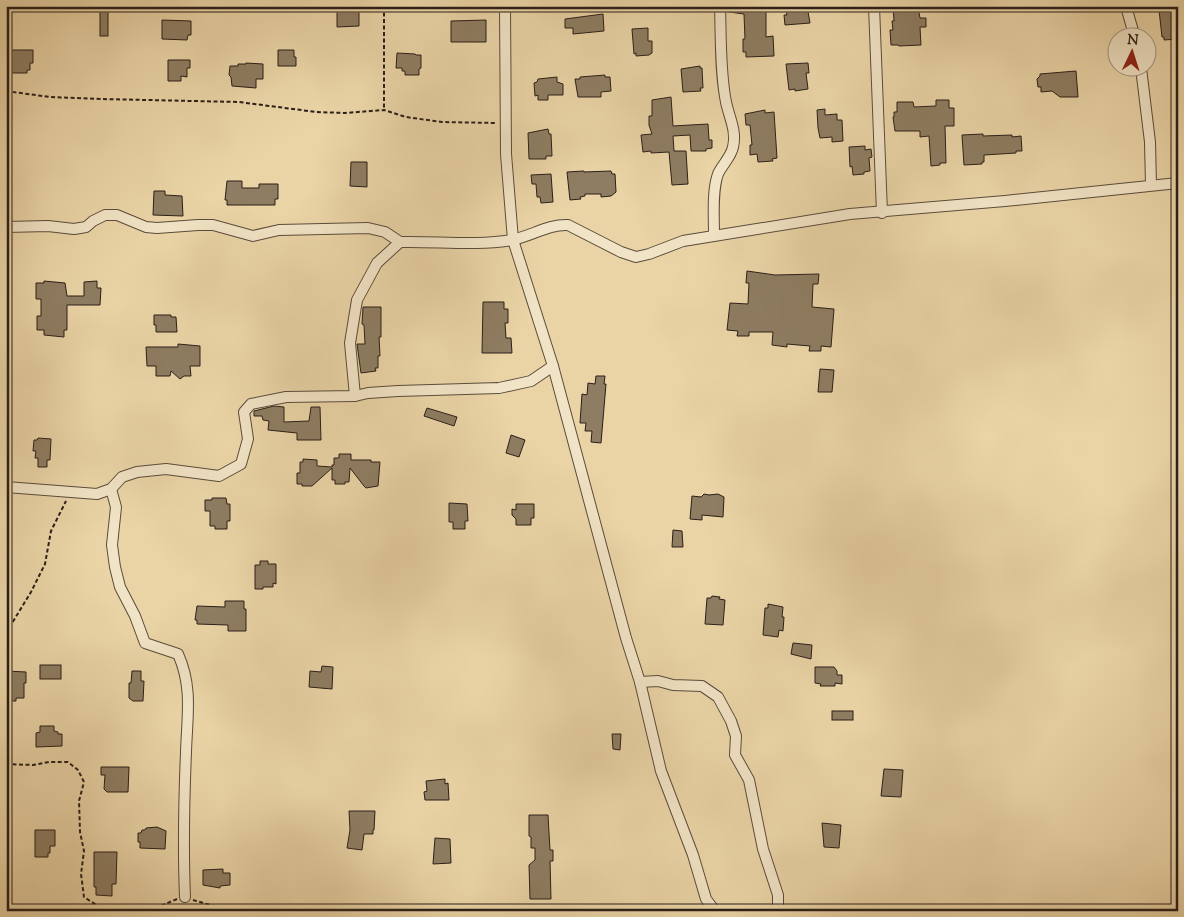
<svg xmlns="http://www.w3.org/2000/svg" width="1184" height="917" font-family="'Sorts Mill Goudy',serif">
<style>
.building{fill:#8e7d62;stroke:#2a1f19}
.lines{fill:none;stroke-linecap:round;stroke-linejoin:round}
.street-casing{stroke:#5a4c3c;stroke-width:12}
.path{stroke:#2a1f19;stroke-width:2;stroke-dasharray:4 2.5;stroke-linecap:butt}
.street{stroke:#f1e3c5;stroke-width:10}
</style>
<rect width="100%" height="100%" fill="#ead4a6"/>
<filter id="stains"><feTurbulence type="fractalNoise" baseFrequency=".004" numOctaves="4"/><feColorMatrix values="0 0 0 0 .2 0 0 0 0 .09 0 0 0 0 .02 0 0 0 .5 -.17"/></filter>
<radialGradient id="worn" r=".72"><stop offset=".6" stop-color="#630" stop-opacity="0"/><stop offset="1" stop-color="#630" stop-opacity=".3"/></radialGradient>
<g class="building">
<rect x="100" y="6" width="8" height="30"/>
<path d="M342,6H359V26L337,27V7Z"/>
<path d="M751,6L766,7V37L773,36L774,56L746,57V52H743V39H745L744,14L729,12V7Z"/>
<path d="M785,6H807L810,23L785,25L784,15H787Z"/>
<path d="M893,6H918L920,18H926V27H920L921,45L899,46L898,45H891L890,30H893L892,21H894Z"/>
<path d="M1159,10L1176,11L1178,39L1164,40V37H1162Z"/>
<path d="M603,14L604,31L573,34V28H565V19Z"/>
<path d="M162,20L191,21V35H188L187,40L162,39Z"/>
<path d="M486,20V42H451V21Z"/>
<path d="M648,28V41H652V53L649,55L636,56V53L634,54L632,29Z"/>
<path d="M11,50H33V63H30V70H27V73H12V70H11Z"/>
<path d="M278,50H294V57H296V66H278Z"/>
<path d="M397,53L415,54L416,55H421V68L419,69V75H405V71H402V68H396Z"/>
<path d="M168,60H190V68H187V77L181,76V81H168Z"/>
<path d="M246,63L263,64V79H256V88L232,86L231,77L229,75L230,66H238V64H246Z"/>
<path d="M808,63L809,73H806L808,89L795,91V89L789,90L786,64Z"/>
<path d="M700,66V68H702L703,88H700L701,91L683,92L681,69Z"/>
<path d="M1076,71L1078,97H1060L1052,91L1041,92V87H1038L1037,79L1040,76V74Z"/>
<path d="M605,75V77H610L611,91L601,92V97H578L575,79H580V77Z"/>
<path d="M557,77V82L563,84V95H548V100H538V95L535,96L534,83L537,82L538,79Z"/>
<path d="M671,97L673,126L708,124L709,140H712V148L706,149V151H691L690,135L673,136L674,151H686L688,184L672,185L669,152L651,153V151L643,152L641,135L652,134L649,125V116H652V100Z"/>
<path d="M936,100H949V108H954V126H945L946,163H940V165L931,166L929,136L920,137V131H895L893,117H894V112H897V102H913L914,107L936,106Z"/>
<path d="M825,109V115L837,114V120H842L843,141L832,142V137L820,138L818,128L817,110Z"/>
<path d="M765,110V113L774,112L777,158L772,159L773,161L758,162L757,154L750,155V145H752L750,125H746L745,114Z"/>
<path d="M548,129L549,134H551L552,156H546V159H529L528,133Z"/>
<path d="M983,134V136L1012,135V137L1021,136L1022,151H1016V153L984,155V162H982V164L964,165L962,135Z"/>
<path d="M865,146V150L871,149L872,157L869,158L870,171L864,172V174L853,175L852,166L850,167L849,147Z"/>
<path d="M351,162H367V187L350,186Z"/>
<path d="M584,171V172L611,171L612,174H615L616,192L611,196L601,197V194H585V196L580,197L581,199L570,200L567,172Z"/>
<path d="M551,174L553,202L541,203L540,197H537L536,184H532L531,175Z"/>
<path d="M227,181H242V188H259V184H278V199H275V205H227V200H225Z"/>
<path d="M154,191H165V195L182,196L183,216L153,215Z"/>
<path d="M747,271L775,275L819,274L818,284H813L812,307L834,309L831,347L821,346V351H809L810,346L787,344V347L772,345L773,332H749V336H737L738,331L727,330L730,303L748,304L749,283H746Z"/>
<path d="M44,281L65,283L67,296H84V282L97,281V288H101L100,305H67V330H64V337L44,335V330H37V316H41V299H36V283H44Z"/>
<path d="M483,302H504V309H508V323H505L506,338H511L512,353H482Z"/>
<path d="M363,307H381V337H379L380,356H378V368H375L376,371L361,373L357,344H365L364,325L362,324Z"/>
<path d="M154,315H171V317H176L177,332H156V325H154Z"/>
<path d="M178,344L200,346V366H190L191,376H184L180,379L171,371L170,376H156V366H147L146,347H178Z"/>
<path d="M820,369L834,370L832,392H818Z"/>
<path d="M596,376H605L604,384H606L601,443L591,442L592,431H585L586,423H580L582,394L587,395L588,383L595,384Z"/>
<path d="M274,406L284,407V422L309,421L311,407H320L321,440H297V433L268,430L269,421L263,420L262,416H254V411Z"/>
<path d="M427,408L457,417L454,426L424,416Z"/>
<path d="M511,435L525,440L519,457L506,453Z"/>
<path d="M38,438L51,439L50,460H47V467H38V458H35L36,451H33L34,440H37Z"/>
<path d="M339,454H351V460H371V462H380L378,486L366,488L364,486L350,468L349,482H345V484H335V480H332V468L312,486H302V484H297V473H300V462H303V459L317,460V466L332,467V465H334V458H339Z"/>
<path d="M704,494L709,495L718,494L724,497L723,517L702,515V520L690,519L692,496L701,497Z"/>
<path d="M212,498H226L227,504H230V521H227V529H215V526H210V511H205V500H212Z"/>
<path d="M449,503L467,504L468,521H465V529H453V522H449Z"/>
<path d="M516,504H534V518H531V525H516V519L512,515V509L516,510Z"/>
<path d="M673,530L682,531L683,547H672Z"/>
<path d="M260,561H268V564H276V584L273,583V587H263V589H255V565H260Z"/>
<path d="M712,596L720,597L719,599L725,600L723,625L705,624L707,598H711Z"/>
<path d="M225,601H244V609H246V631H228V625L197,624V620H195L197,606L225,607Z"/>
<path d="M768,604L783,607L782,617H784L783,631L779,630L778,637L763,635L765,608H768Z"/>
<path d="M793,643L812,645L811,659L791,654Z"/>
<rect x="40" y="665" width="21" height="14"/>
<path d="M322,666L333,667L332,689L309,687L310,671L321,672Z"/>
<path d="M815,667H834L837,671V675H842V684L835,683V686H820L821,684L815,683Z"/>
<path d="M6,671L26,672V683H24V698H16V701H6Z"/>
<path d="M132,671H141V681H144L143,701H133L129,698V683H131Z"/>
<rect x="832" y="711" width="21" height="9"/>
<path d="M40,726H54V731L58,732V734H62V746L36,747V733L40,732Z"/>
<path d="M612,734H621L620,750L613,749Z"/>
<path d="M101,767H129L128,792H107L104,789L105,775H101Z"/>
<path d="M884,769L903,770L901,797L881,796Z"/>
<path d="M445,779V784L448,783L449,800H425L424,792L427,791L426,781Z"/>
<path d="M349,811H375L374,830H373V834H364L362,850L347,848L350,830Z"/>
<path d="M529,815H548L550,850H553V861H550L551,899H530L529,865L535,860V848H531V837L529,836Z"/>
<path d="M822,823L841,825L839,848L824,847Z"/>
<path d="M157,827L166,831L165,849L140,848V842H138V833H141L142,830H145L146,828Z"/>
<path d="M35,830H55V846H50V853H48V857H35Z"/>
<path d="M435,838L450,839L451,863L433,864Z"/>
<path d="M94,852H117L116,884H112V896L96,895V887H94Z"/>
<path d="M223,869V873H230V885L220,886V888L203,885V870Z"/>
</g>
<g class="lines">
<g class="street-casing">
<g id="street">
<path d="M505,6L506,154L513,240L553,366L626,638L640,682L661,771L693,855L706,899L715,911"/>
<path d="M874,6L882,213"/>
<path d="M1127,6V10L1135,38"/>
<path d="M1141,68L1150,142L1151,185"/>
<path d="M6,227L48,226L74,229L86,227L93,221L105,215H117L146,227L157,228L198,225H213L253,236L279,230L368,228L385,232L400,242"/>
<path d="M714,235C714,217 712,190 718,174C722,165 731,157 733,147C737,131 729,117 726,102C720,73 721,36 720,6"/>
<path d="M355,396L368,393L398,391L499,388L531,381L553,366"/>
<path d="M6,487L97,494L111,489L122,477L137,472L166,469L219,476L241,464L248,439L244,412L251,404L286,397L355,396L350,343L357,300L377,263L400,242C437,241 476,246 512,240C531,236 549,224 568,225L621,252L636,257L649,254L683,241L850,214L1005,201L1178,183"/>
<path d="M111,489L116,507L112,545L115,567L120,587L135,616L145,643L178,654C193,687 187,717 186,752C184,800 183,849 185,897"/>
<path d="M640,682L658,681L673,685L702,686L718,697L731,721L736,736L735,755L749,780L763,849L778,895V911"/>
</g>
</g>
<g class="path">
<path d="M384,6V110"/>
<path d="M6,91L50,97L101,99L239,102L316,112L345,113L384,110L406,117L442,122L496,123"/>
<path d="M6,633L31,592L45,564L51,531L66,501"/>
<path d="M6,764L33,765L49,762H68L78,770L84,782L79,801L80,832L84,851L81,874L84,897L98,906L151,910L177,899"/>
<path d="M193,900L231,911"/>
</g>
<use href="#street" class="street"/>
</g>
<rect width="1184" height="917" fill="none" stroke="#ead4a6" stroke-width="25"/>
<rect x="8" y="8" width="1169" height="902" fill="none" stroke="#2a1f19" stroke-width="2.5"/>
<rect x="12" y="12" width="1159" height="892" fill="none" stroke="#2a1f19"/>
<g transform="translate(1132 52) rotate(4)"><circle r="24" fill="#f1e3c5" stroke="#a19580"/>
<path d="M0-4L9 19L0 12L-9 19Z" fill="#8f2418"/>
<text y="-8" font-size="14" font-weight="bold" text-anchor="middle" fill="#2a1f19">N</text>
</g>
<rect width="100%" height="100%" filter="url(#stains)"/>
<rect width="100%" height="100%" fill="url(#worn)"/>
</svg>
